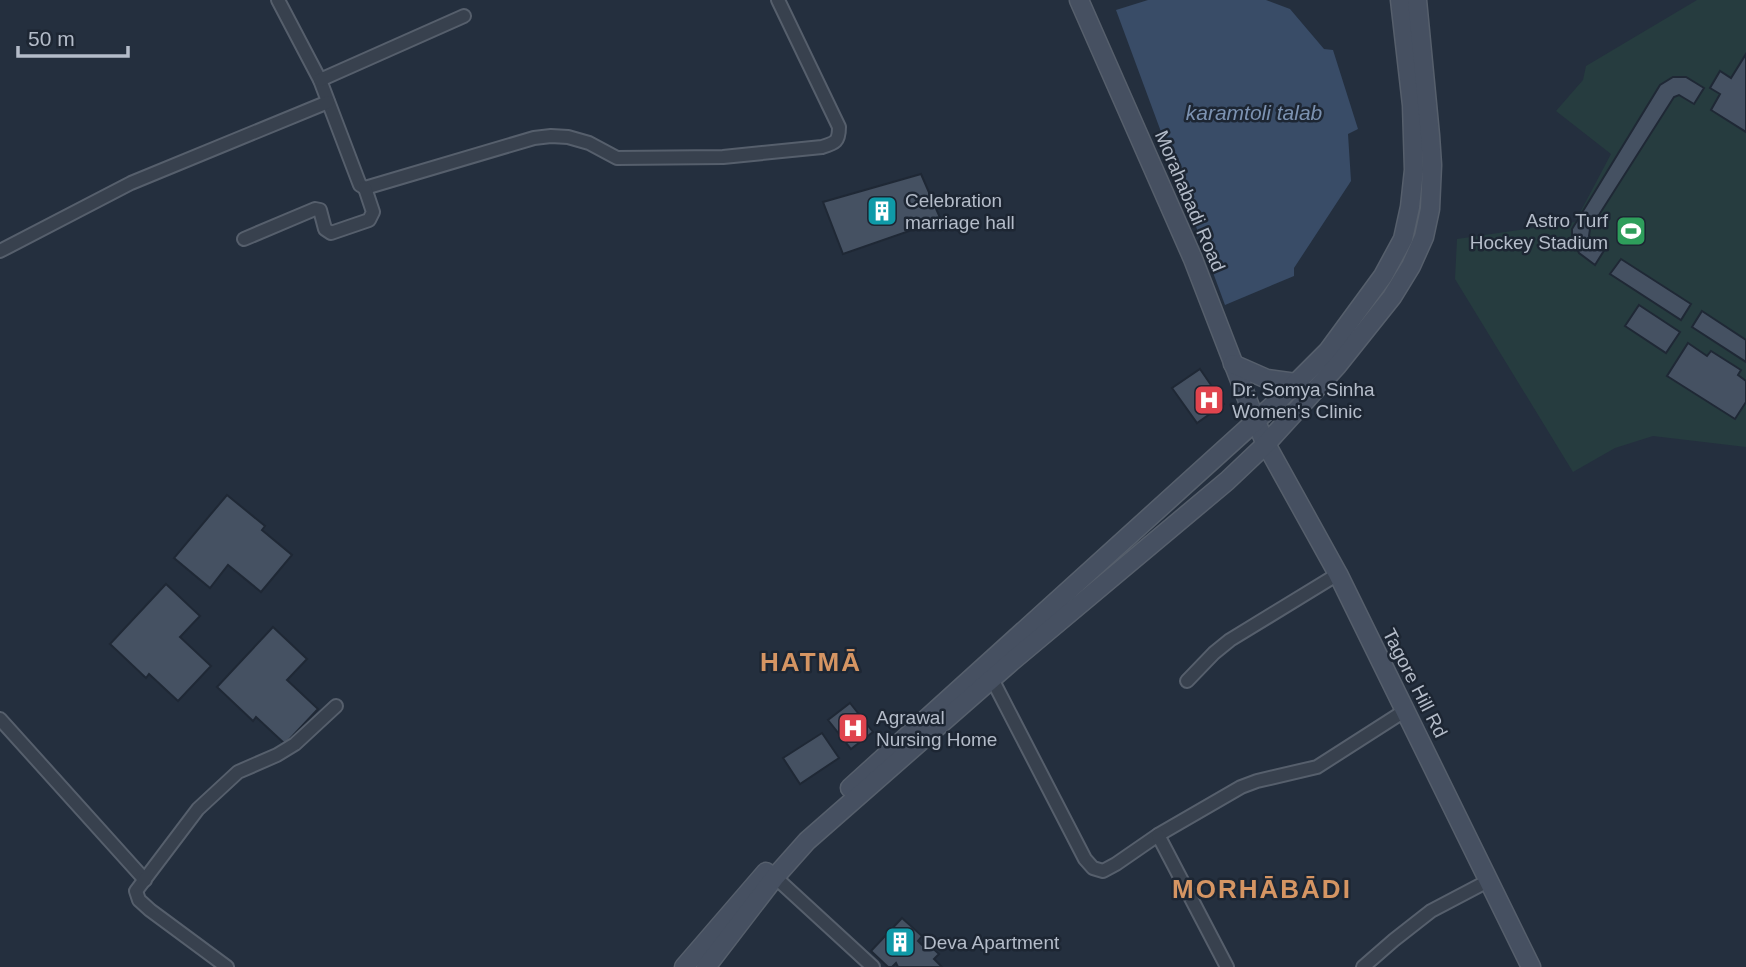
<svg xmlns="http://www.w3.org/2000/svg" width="1746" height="967" font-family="Helvetica,sans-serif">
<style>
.green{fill:#263c3f}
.water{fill:#394c67}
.building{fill:#455162;stroke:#1f2835;stroke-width:2}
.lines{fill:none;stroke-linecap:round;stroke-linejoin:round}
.street-casing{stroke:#565f6c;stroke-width:16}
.secondary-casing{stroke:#565f6c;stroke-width:21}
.street{stroke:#38414e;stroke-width:12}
.secondary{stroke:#465061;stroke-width:18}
.labels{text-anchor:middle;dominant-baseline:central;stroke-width:5;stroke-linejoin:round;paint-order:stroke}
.poi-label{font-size:19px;fill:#b4bcc9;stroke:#1d2633;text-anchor:start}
.street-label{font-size:19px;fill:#b4bcc9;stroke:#1d2633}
.water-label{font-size:21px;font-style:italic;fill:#7c92b1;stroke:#1d2633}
.district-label{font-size:26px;font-weight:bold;letter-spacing:2px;fill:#d59563;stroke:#1d2633}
</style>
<rect width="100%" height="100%" fill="#242f3e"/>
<path class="green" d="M1697,0H1746V447L1653,436L1615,448L1573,472L1455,279L1457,239L1575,222L1611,154L1556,111L1583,80L1586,66Z"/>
<path class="water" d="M1148,0H1266L1290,9L1324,49L1333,50L1358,129L1348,134L1351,181L1294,268V276L1225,305L1116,10Z"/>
<g class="building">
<path d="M1746,54V132L1711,110L1720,94L1710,88L1720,71L1731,78Z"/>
<path d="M1673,77H1686L1704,88L1694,104L1679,95L1674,97L1590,229L1589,236L1594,242L1605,249L1595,265L1579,253L1572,237V229L1660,85Z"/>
<path d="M921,174L941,220L843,254L823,202Z"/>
<path d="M1621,259L1691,304L1681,320L1610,274Z"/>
<path d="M1639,305L1680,332L1666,353L1625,326Z"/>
<path d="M1702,311L1746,340V362L1692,327Z"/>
<path d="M1688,343L1707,356L1711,351L1741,370L1738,375L1746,381V402L1735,419L1667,376Z"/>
<path d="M1200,369L1224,404L1197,423L1172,388Z"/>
<path d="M227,495L265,526L262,530L292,555L261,592L228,565L210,588L174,558Z"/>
<path d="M166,584L200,616L180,637L211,666L178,701L149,674L146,678L110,644Z"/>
<path d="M273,627L307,659L287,680L318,709L285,744L256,717L253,721L217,687Z"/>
<path d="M850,703L873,732L851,749L828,720Z"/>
<path d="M822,733L839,758L800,784L783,758Z"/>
<path d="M902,918L922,936L918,941L924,947L927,943L939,954L934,959L942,967H898L896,963L892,967H888L871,951Z"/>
</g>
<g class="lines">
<g class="street-casing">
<g id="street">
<path d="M278,0L320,80L358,180L360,185L365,188L534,138L551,136L568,137L589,143L617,158L723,157L822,147C835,143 839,142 839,127L778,0"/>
<path d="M320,80L464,16"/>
<path d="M244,239L315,209L320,210L325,229L331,233L369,220L373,212L365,188"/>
<path d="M0,251L131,183L328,102"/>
<path d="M992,679L1085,859L1093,868L1103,871L1116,864L1158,835L1241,787L1257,781L1317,767L1406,710"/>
<path d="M1187,681L1214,653L1230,640L1338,574"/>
<path d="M0,719L145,880"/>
<path d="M1158,835L1227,967"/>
<path d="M775,877L873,967"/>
<path d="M227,967L150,910L139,900L136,891L198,809L238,772L277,755L295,744L336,706"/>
<path d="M1363,967L1394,940L1431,911L1488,881"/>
</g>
</g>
<g class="secondary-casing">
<g id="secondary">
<path d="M1079,0L1193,259L1256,422L1266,444L1338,574L1531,967"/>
<path d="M1233,364L1267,379L1296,383"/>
<path d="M850,788L1280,399L1328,351L1383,276L1403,239L1410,207L1414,170L1412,105L1400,0"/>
<path d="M684,967L766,872"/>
<path d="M706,967L775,877L807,841L1011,662L1227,481L1266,444L1337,366L1392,297L1411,266L1424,237L1430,209L1432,165L1430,135L1417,0"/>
</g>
</g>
<use href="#street" class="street"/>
<use href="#secondary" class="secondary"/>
</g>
<defs>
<g id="building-square" transform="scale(1.575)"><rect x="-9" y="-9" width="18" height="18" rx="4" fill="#0f9aa8" stroke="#1d2633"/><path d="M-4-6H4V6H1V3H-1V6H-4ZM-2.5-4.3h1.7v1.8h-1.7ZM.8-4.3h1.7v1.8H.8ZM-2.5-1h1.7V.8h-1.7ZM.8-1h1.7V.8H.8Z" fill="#fff"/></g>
<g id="stadium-square" transform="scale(1.575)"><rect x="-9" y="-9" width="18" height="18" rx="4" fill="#2e9e5b" stroke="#1d2633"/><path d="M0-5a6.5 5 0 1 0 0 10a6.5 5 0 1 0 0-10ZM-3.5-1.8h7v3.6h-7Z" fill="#fff"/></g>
<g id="hospital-square" transform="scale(1.575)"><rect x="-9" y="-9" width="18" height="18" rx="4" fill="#e0444e" stroke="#1d2633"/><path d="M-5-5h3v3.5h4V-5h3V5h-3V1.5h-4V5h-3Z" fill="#fff"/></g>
</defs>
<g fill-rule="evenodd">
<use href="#building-square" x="882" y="211"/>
<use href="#stadium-square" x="1631" y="231"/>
<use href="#hospital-square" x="1209" y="400"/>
<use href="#hospital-square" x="853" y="728"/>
<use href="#building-square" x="900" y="942"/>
</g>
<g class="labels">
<g class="poi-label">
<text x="905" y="200">Celebration<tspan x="905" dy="22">marriage hall</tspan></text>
<text x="1608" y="220" text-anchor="end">Astro Turf<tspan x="1608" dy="22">Hockey Stadium</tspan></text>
<text x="1232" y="389">Dr. Somya Sinha<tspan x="1232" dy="22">Women's Clinic</tspan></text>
<text x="876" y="717">Agrawal<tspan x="876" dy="22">Nursing Home</tspan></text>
<text x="923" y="942">Deva Apartment</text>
</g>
<g class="street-label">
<text transform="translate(1190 201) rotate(67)">Morahabadi Road</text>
<text transform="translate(1415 683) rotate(63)">Tagore Hill Rd</text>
</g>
<g class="water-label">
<text x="1254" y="112">karamtoli talab</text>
</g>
<g class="district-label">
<text x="811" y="662">HATMĀ</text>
<text x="1262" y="889">MORHĀBĀDI</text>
</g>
</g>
<path d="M18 46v10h110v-10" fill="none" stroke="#b4bcc9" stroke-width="3.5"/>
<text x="28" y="46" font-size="21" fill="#b4bcc9" stroke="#1d2633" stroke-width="5" paint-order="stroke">50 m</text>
</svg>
